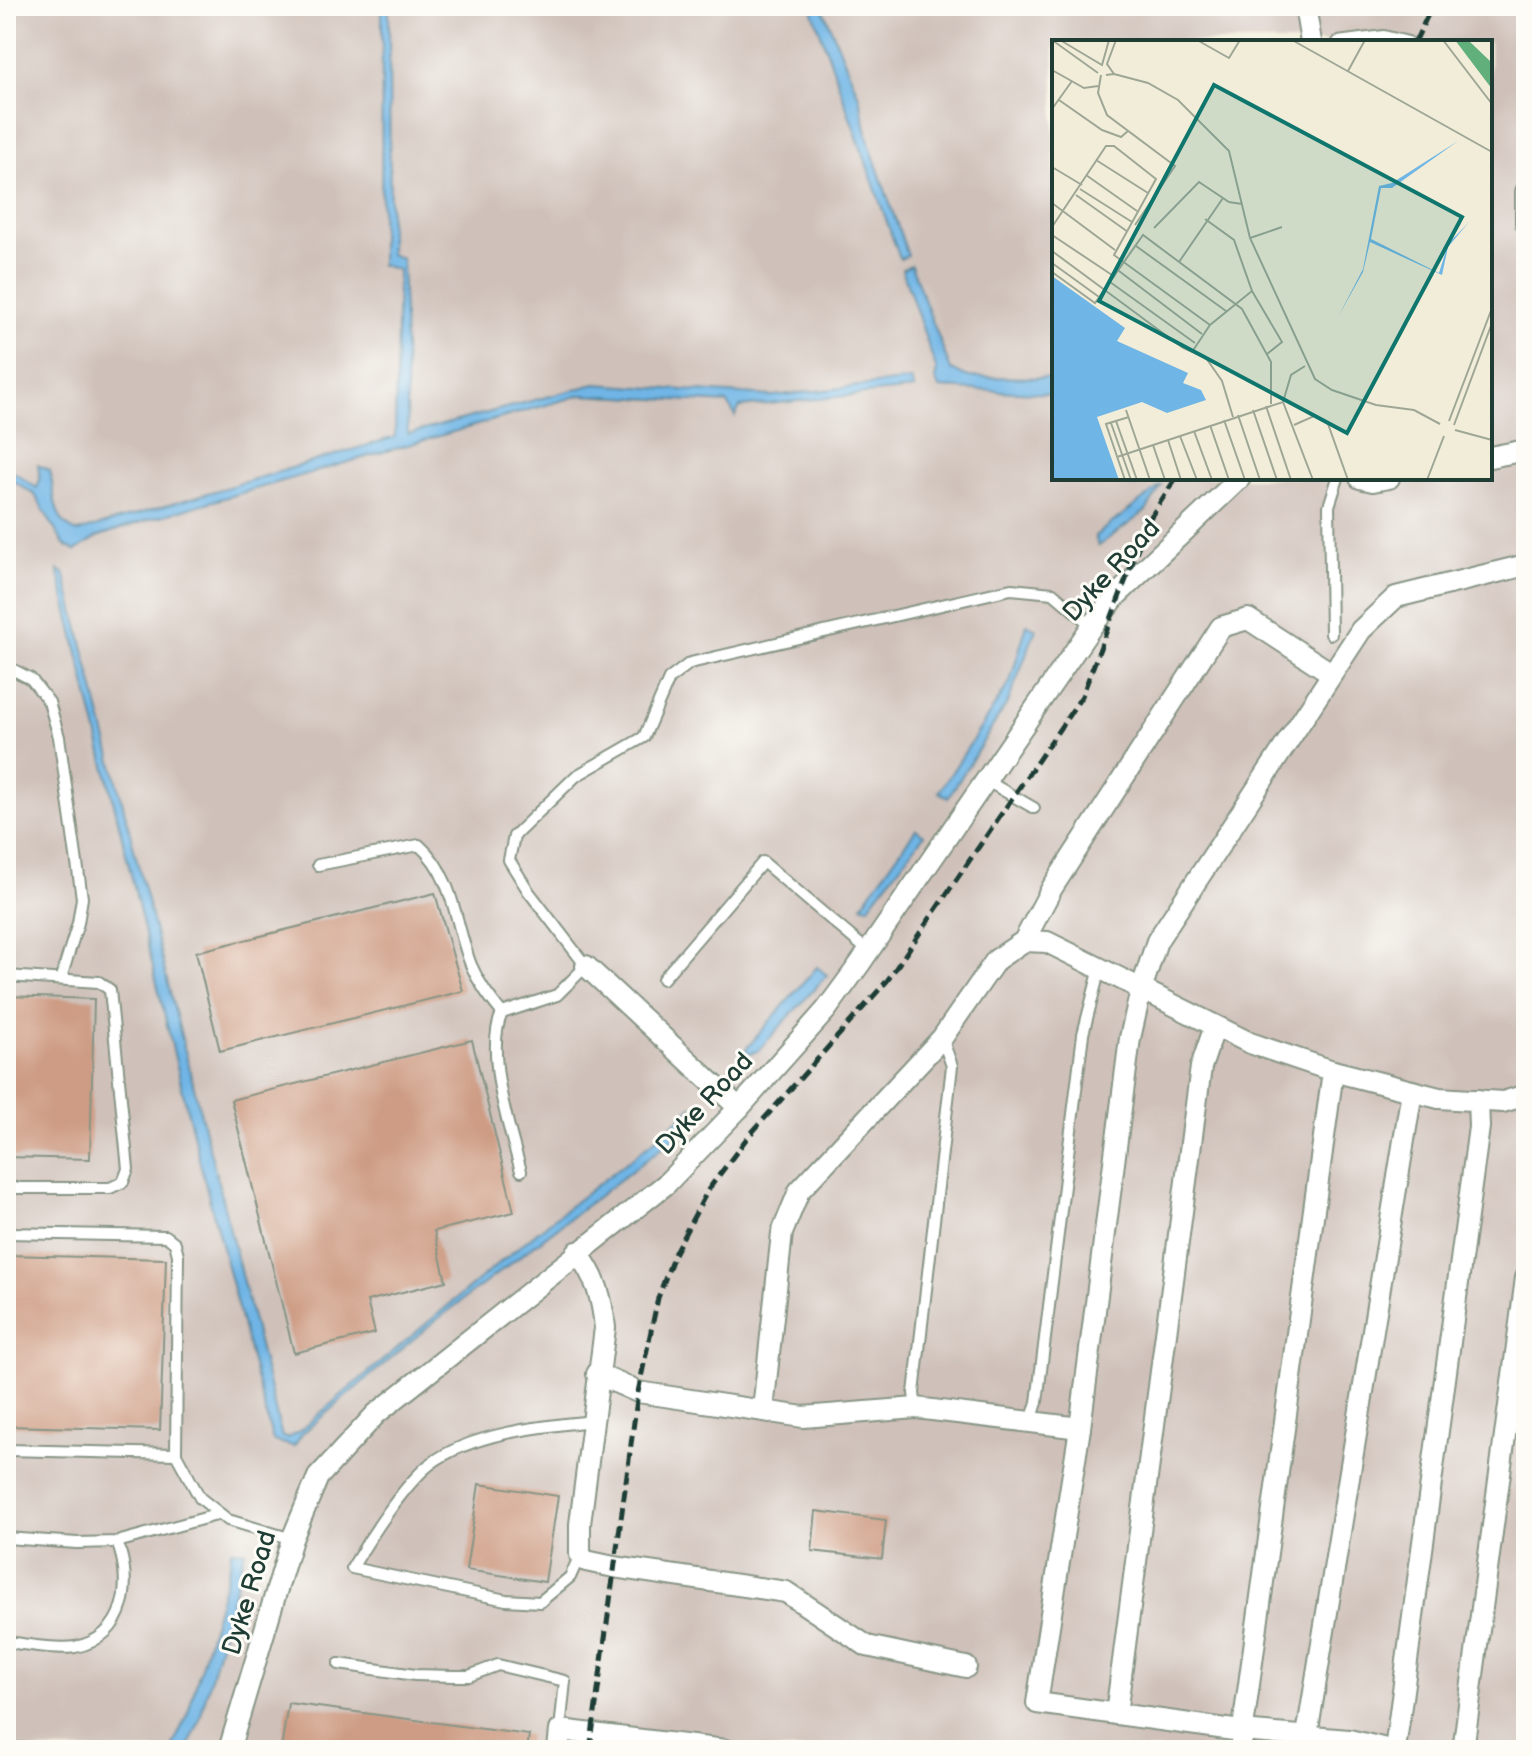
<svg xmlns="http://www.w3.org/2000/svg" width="1532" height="1756" font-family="'Balsamiq Sans',sans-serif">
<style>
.industrial{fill:#cfc1ba;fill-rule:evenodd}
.water{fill:#6fb5e6;stroke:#47798d;stroke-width:2}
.building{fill:#ce9c84}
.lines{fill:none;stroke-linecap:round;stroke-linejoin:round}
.lane-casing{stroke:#889586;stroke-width:14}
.street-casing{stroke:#889586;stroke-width:24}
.lane{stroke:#fff;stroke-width:10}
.street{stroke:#fff;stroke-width:20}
.rail{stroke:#1f3d34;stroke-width:5;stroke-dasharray:12 6;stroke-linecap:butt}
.labels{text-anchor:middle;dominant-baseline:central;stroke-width:6;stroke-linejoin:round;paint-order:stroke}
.street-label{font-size:26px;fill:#1f3d34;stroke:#fdfcf7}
.inset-road{fill:none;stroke:#9ea796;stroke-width:2}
.view{fill:#0f766e;fill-opacity:0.15;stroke:#0f766e;stroke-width:4}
.inset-edge{fill:none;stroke:#1f3d34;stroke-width:4}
</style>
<rect width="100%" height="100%" fill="#fdfcf7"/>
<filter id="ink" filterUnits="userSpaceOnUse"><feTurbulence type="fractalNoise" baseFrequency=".0125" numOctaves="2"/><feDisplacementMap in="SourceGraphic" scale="16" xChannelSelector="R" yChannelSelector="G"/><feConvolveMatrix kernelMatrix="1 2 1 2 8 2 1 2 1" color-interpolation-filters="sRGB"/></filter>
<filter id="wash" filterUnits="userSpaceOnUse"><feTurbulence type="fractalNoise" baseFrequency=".006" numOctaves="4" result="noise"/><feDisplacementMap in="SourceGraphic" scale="32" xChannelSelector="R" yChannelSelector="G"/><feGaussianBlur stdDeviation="1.8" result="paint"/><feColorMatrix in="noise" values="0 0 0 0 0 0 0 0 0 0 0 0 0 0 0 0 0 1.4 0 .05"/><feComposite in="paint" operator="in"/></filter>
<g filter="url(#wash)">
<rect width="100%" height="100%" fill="#f2edd8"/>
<path class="industrial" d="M6,6H1526V1750H6ZM1054,42H1490V478H1054Z"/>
<g class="water">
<path d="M382,6H389L390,254L402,259L408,434L595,384L772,396L911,380L914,389L740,407L735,416L728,403L581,395L151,519L97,537L75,551L64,545L35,495L6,476V467L37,488L40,479L38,465L50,470C54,492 53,524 78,532L395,437L398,270L381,265Z"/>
<path d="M811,6H822L859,96L869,143L908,256L900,259Z"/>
<path d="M911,265L951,370L969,377L1054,378V394L939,388L935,379L937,371L902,269Z"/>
<path d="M1162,485L1146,511L1098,546L1095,536Z"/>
<path d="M58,570L64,573L70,594L282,1437L288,1438L298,1432C380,1362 462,1293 546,1225C595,1185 647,1150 693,1106L677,1136L430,1325L303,1433L294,1446L273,1441L268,1423L202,1171Z"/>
<path d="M1027,624L1036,629L1009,700L948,798L939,792L1010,682Z"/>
<path d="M916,829L924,835L868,907L862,905Z"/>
<path d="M817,967L827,975L758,1051L750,1054L745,1050Z"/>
<path d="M231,1550L245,1551L199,1722L187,1750H171L188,1713L230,1564Z"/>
</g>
<g id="blocks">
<g class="building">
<path d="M435,893L463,991L220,1051L196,952Z"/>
<path d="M6,996L94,999L90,1159L6,1157Z"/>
<path d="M472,1040L514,1212L434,1231L446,1281L367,1301L375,1333L294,1353L231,1100Z"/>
<path d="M6,1255L166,1259L160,1430L6,1426Z"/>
<path d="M479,1484L558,1496L545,1582L466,1570Z"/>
<path d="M816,1511L886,1520L882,1559L812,1551Z"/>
<path d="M288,1703L529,1735L527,1750H281Z"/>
</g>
</g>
</g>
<g filter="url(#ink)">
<use href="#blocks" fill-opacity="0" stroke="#889586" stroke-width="2"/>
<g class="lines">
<g class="lane-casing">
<g id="lane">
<path d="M1338,42L1384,36L1408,42"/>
<path d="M1331,634L1329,506L1338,478"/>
<path d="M6,666L31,679L49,702L59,737L82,898L78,923L61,978"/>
<path d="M987,781L1034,808"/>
<path d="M318,865L419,845C454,876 455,924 471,965C479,984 490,998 502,1013"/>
<path d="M6,976L99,982L110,990L128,1169L123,1182L110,1188H6"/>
<path d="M663,979L763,862L868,951"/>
<path d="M521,1171C510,1131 484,1051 502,1013L557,995L586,966L529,892L509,860L514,836L576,776L644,737L669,679L690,663L1011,589L1053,593L1092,626"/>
<path d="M6,1233L166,1236L175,1243L178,1255L176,1454L200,1498L228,1520L292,1539"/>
<path d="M916,1408L914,1393L952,1066L942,1038"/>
<path d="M1031,1422L1037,1402L1083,1034L1100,968"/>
<path d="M6,1450L176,1454"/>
<path d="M6,1538L77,1543L117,1542L220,1514"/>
<path d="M580,1555L570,1577L540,1602L506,1600L352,1568C369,1539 403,1486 429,1465C470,1433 543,1426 594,1421"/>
<path d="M6,1642C27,1644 54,1650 75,1647C127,1637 133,1582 117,1542"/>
<path d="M339,1664L415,1675L453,1676H469L498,1665L565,1681L560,1730"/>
<path d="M6,1748L59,1750"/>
</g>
</g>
<g class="street-casing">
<g id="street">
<path d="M1305,6L1311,42"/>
<path d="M1526,192V223"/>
<path d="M1490,457L1526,450"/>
<path d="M1360,478L1373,481L1389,478"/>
<path d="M1024,941L1052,888L1221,627L1248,619L1331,673"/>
<path d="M586,966L739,1108"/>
<path d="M577,1252C596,1277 602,1297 605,1328L580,1524V1555L586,1561L614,1567L786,1592L867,1646L966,1667"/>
<path d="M597,1374L638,1392L803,1417L916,1408L1080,1428"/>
<path d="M763,1410L782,1233L799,1191L942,1038L996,960L1024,941L1047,942L1250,1043L1333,1071L1439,1098L1503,1102L1526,1095"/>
<path d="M1116,1714L1201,1067L1215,1026"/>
<path d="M1307,1735L1412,1091"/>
<path d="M229,1750L292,1539L318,1477L376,1414L666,1184L739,1108L826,1010L859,965L1092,626L1117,595L1240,478"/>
<path d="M558,1750L560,1730L725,1750"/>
<path d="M1240,1750L1333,1071"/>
<path d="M1390,1750L1349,1740L1241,1731L1037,1703L1080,1428L1130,1038L1141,990L1157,941L1361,630L1396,597L1526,565"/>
<path d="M1395,1750L1479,1127L1478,1100"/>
<path d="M1463,1750L1526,1278"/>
</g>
</g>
<use href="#lane" class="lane"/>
<use href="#street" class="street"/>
<g class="rail">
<path d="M1415,42L1432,6"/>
<path d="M590,1750L638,1392L658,1298L675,1252L708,1190L747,1138L887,981L1082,696L1148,521L1176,478"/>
</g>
</g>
</g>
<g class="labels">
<g class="street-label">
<text transform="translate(1112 571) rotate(-47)">Dyke Road</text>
<text transform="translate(705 1104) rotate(-47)">Dyke Road</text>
<text transform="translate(250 1593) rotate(-73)">Dyke Road</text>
</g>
</g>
<g transform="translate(1052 40)">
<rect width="440" height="440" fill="#f2edd8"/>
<path d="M403,0H416L439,22L440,49Z" fill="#61af7a"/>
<path d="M406,101L340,148H329L319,199L387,233L396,204L417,182L396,207L390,235L318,202L311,232L286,277L311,229L327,146L340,143ZM0,236L73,288L65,301L136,333L131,343L149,350L154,360L115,373L90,362L45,377L67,440H0Z" fill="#6fb5e6"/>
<path class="inset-road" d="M0,0L46,33M8,0L50,25L57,0M145,0L177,18L188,0M240,0L440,112M391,0L440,64M0,30L32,48L46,46M296,31L313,0M62,34L96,43L126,60L177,111L198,198L263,339L280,350L324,365L362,370L388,384M49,35L46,53L55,75L123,126L83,185M54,35L62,34L55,24L64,0M7,60L50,90L69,97L76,91M0,69L20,41M44,120L96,153M0,127L30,145M34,135L85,171M28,149L80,182M24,155L76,192M0,163L63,210M0,187L54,106H62L104,139L62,215L158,285M102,188L147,142L177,162L190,164M0,195L63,237M198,198L230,187M84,206L174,271M0,211L131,308L154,318L170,341L181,377M127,222L171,158M0,223L47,257M67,231L150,294M0,232L43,263L91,195L190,269L219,322V364M58,242L143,303M200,251L230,302L215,314M140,312L158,285L200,251L182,200L153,179M231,362L239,335L253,326M214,366L239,440M74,370L98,440M201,370L225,440M186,375L208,440M172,380L193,440M64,381L85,440M397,381L440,268M59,383L79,440M158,385L177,440M242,385L262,376L276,384L296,440M402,385L440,283M403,390L440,400M142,391L160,440M128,396L145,440M116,400L129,440M101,405L113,440M65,417L231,362L261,440M73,440L54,384L77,377M375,440L392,396"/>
<path class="view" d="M162,45L410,177L295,393L47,261Z"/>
<rect width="440" height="440" class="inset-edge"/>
</g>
<rect width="1532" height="1756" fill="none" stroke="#fdfcf7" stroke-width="32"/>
</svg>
